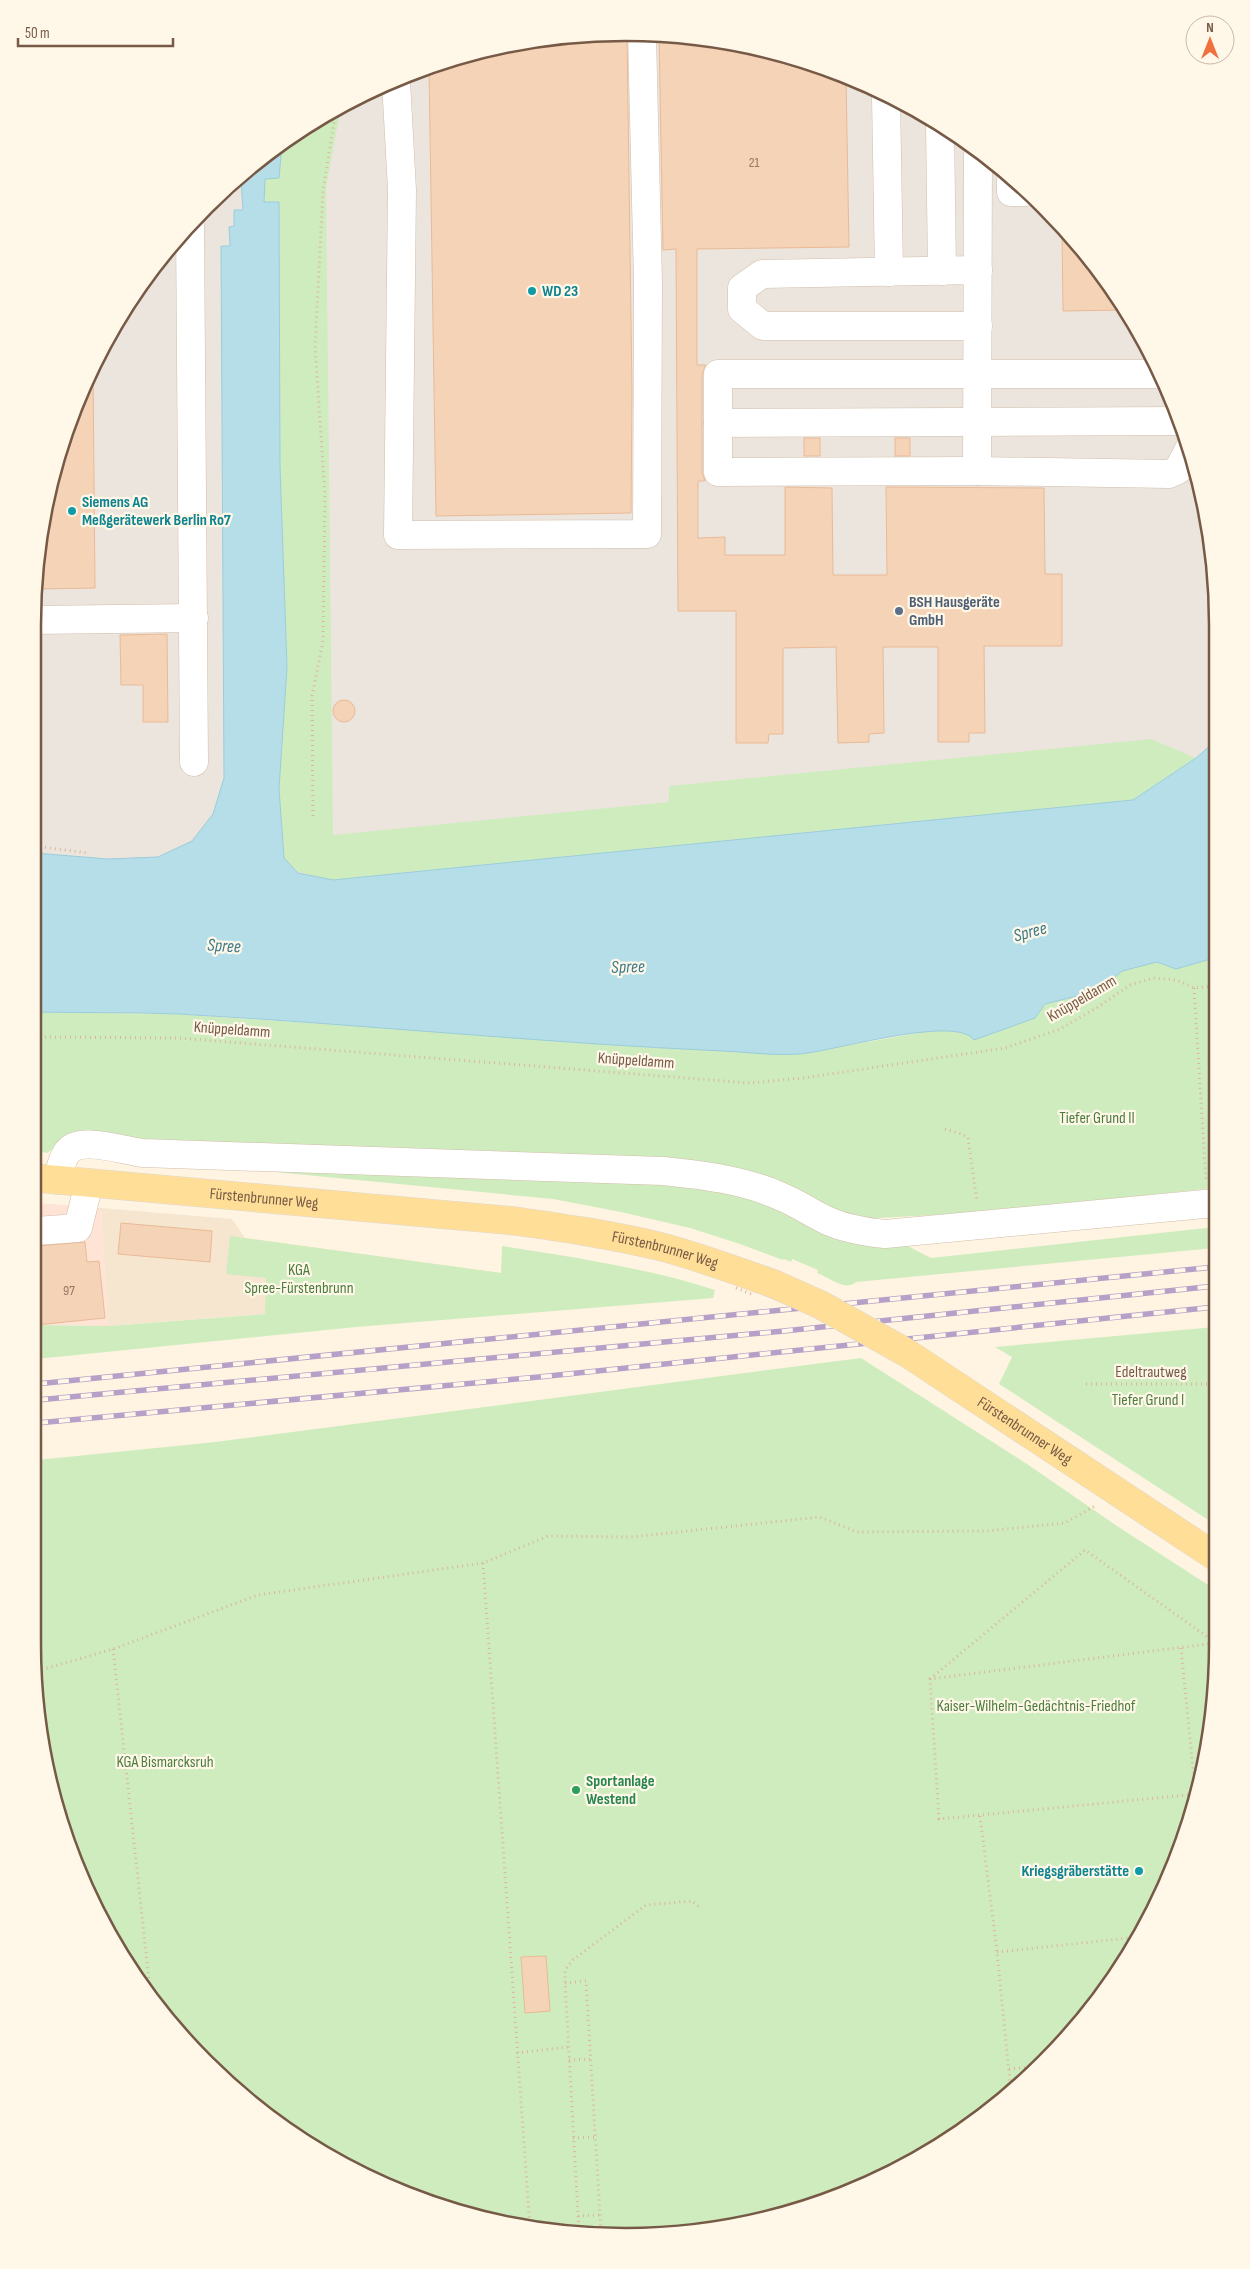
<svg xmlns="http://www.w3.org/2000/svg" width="1250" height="2269" font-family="'Sofia Sans Condensed',sans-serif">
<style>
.residential{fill:#f6e6cf}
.commercial{fill:#ffe3d4}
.industrial{fill:#ece5dd}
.green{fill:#cfecbf}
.water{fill:#b5dee8;stroke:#9acddb}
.building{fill:#f5d3b7;stroke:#e8ba97}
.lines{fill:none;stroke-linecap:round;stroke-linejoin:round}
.minor-casing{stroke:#d1beaa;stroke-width:29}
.major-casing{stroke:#ded7d3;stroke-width:29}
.path{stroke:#dab79a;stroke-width:3;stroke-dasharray:1 4;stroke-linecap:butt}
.minor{stroke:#fff;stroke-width:28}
.major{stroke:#ffde97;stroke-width:28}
.rail-casing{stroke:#b7a0c7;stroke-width:5.5}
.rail{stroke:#fff8e9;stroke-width:4;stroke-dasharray:11;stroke-linecap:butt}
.major-bridge-casing{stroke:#ded7d3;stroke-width:29;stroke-linecap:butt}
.path-bridge{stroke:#dab79a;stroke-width:3;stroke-dasharray:1 4;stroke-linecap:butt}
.major-bridge{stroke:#ffde97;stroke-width:28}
.culture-dot{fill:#0f9aa8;stroke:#fff8e9;stroke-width:2}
.service-dot{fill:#5c6f8a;stroke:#fff8e9;stroke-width:2}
.leisure-dot{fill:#2e9e5b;stroke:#fff8e9;stroke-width:2}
.labels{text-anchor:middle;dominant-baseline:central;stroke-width:4.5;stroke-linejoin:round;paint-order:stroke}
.number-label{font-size:14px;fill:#967862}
.culture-label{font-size:16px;font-weight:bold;fill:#0d838f;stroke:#fff8e9;text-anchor:start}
.service-label{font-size:16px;font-weight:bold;fill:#4e5e75;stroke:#fff8e9;text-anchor:start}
.street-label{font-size:16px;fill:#775a46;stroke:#fff8e9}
.park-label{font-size:16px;fill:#4c7d3e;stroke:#fff8e9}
.leisure-label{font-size:16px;font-weight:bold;fill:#27864d;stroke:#fff8e9;text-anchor:start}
.water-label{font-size:18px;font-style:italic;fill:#3f7a8b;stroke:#fff8e9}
.rim{fill:none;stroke:#775a46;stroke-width:2.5}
</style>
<rect width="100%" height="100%" fill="#fef4e1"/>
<path class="residential" d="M101,1208L232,1219L245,1238L501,1273L366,1306L108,1326Z"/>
<path class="commercial" d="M36,1203L101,1208L108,1326L36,1325Z"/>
<path class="industrial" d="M587,34L703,38L816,64L921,112L1044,206L1118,296L1186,434L1212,548L1213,743L1196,758L333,880L158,857L108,859L35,853L34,587L64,435L112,329L180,234L265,155L363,93L472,53Z"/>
<g class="green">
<path d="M341,107L326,187L333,835L669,802V786L1151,739L1196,758L1133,800L333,880L298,872L284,858L279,789L287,667L280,466L279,203L264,202V179L279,178L282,144Z"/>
<path d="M1214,958L1215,1188L976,1213L857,1219L767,1184L69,1138L47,1153L36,1151L35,1012L175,1014L448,1032L642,1047L799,1054L935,1030L960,1031L970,1034L1035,1018L1045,1004L1101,990L1122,971L1157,962L1176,969Z"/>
<path d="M202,1165L683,1178L896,1240L931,1258L1215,1227V1248L856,1282C845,1292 829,1277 817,1273L818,1270L792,1259L791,1262L784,1259L783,1260L743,1245L690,1228L621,1212L553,1199Z"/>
<path d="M230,1236L501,1273L502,1246C574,1257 646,1268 715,1290L713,1298L356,1327L36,1359V1325L109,1326L265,1314L266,1278L226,1274Z"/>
<path d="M1215,1327L1216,1525L999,1384L1012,1357L995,1347Z"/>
<path d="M861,1358L1027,1464L1117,1526L1216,1590V1682L1197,1798L1138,1940L1071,2034L1015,2090L921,2157L851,2192L741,2225L663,2235L548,2231L471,2216L363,2176L296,2136L206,2063L155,2004L94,1906L64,1834L38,1722L37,1460L215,1442Z"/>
</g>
<path class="water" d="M282,144L279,178L265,179L264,202H279L280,466L287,667L279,789L284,858L298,873L333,880L1133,800L1196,758L1213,743L1214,958L1176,969L1157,962L1122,971L1101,990L1045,1004L1035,1018L974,1040C956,1014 831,1052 799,1054C774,1056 748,1052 723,1051C541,1043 360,1024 178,1014C130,1012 83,1013 35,1012V853L108,859L158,857L192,841L213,814L224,778L221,246H230L229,227L234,226V210H243L241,180H238L265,155Z"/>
<g class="building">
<path d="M587,34L627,35L632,391L631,513L436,516L429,69L472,53Z"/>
<path d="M659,36L703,38L816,64L846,78L849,247L697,249V365H706L702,374V472L705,481H698V538L725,537V555H785V487L832,488L833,575H887L886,487L1044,488L1045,574H1062V646H984L985,733H969V742H938V647H883L884,733L869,734V742L838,743L836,647L783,648V734H769L768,743H736V611H678L676,249L663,250Z"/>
<path d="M1062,228L1118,296L1125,310L1063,311Z"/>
<path d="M93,371L95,588L34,589L64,435Z"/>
<rect x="804" y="438" width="16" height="18"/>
<rect x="895" y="438" width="15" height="18"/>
<path d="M167,634L168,722H143V685H121L120,635Z"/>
<circle cx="344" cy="711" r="11"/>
<path d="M121,1223L212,1231L210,1262L118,1254Z"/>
<path d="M85,1242L87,1262L99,1261L105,1318L36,1325V1246Z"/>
<path d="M546,1956L550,2011L525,2013L521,1957Z"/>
</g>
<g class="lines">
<g class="minor-casing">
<g id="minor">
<path d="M396,81L402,190L398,535L647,534L648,282L642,36"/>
<path d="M886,96L889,272"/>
<path d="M940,126L942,271"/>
<path d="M1011,180V192H1026"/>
<path d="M190,225L194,762"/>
<path d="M978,326H763L742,309V288L762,274L978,270"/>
<path d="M1156,374H718V472L977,471L1169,474L1178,470L1189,449"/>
<path d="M718,423L1179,421"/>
<path d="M977,471L978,155"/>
<path d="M34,620L194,618"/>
<path d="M57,1180C60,1173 61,1161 66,1154C78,1134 123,1151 143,1153L663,1171C703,1175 745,1180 782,1197C797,1203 811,1213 826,1220C845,1229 865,1232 885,1234L1215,1203"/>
<path d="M36,1231L78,1228L89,1183"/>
</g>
</g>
<g class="major-casing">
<g id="major">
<path id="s1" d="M36,1178L515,1221C564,1228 613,1235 662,1247C700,1257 737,1271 774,1284"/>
<path id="s2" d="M907,1353L1216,1557"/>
</g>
</g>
<g class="path">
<path d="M313,816L312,696L323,641L325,496L315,346L323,191L336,110"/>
<path d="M35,846L88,853"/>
<path d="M1194,988L1206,1181"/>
<path d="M35,1037L178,1038L750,1083L803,1078L1005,1048L1060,1029L1098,1007L1130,985L1153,978L1177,980L1194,988L1214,986"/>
<path d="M945,1129L962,1134L968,1138L977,1202"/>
<path d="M1086,1384H1215"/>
<path d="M483,1563L530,2228"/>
<path d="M1181,1648L1196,1800"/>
<path d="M113,1649L151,1999"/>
<path d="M37,1671L113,1649L258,1595L483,1563L548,1536L631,1537L820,1517L857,1532L987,1531L1065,1523L1095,1506"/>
<path d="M930,1679L1085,1550L1216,1643"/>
<path d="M1198,1794L939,1819L930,1679L1216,1643"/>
<path d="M980,1816L997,1952L1011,2093"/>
<path d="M997,1952L1139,1937"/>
<path d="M565,1983L586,1981L601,2233"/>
<path d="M517,2053L568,2047"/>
<path d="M569,2060L591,2059"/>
<path d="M1009,2069L1039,2066"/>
<path d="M573,2138L596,2137"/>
<path d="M578,2216L600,2215"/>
<path d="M579,2232L565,1983V1970L573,1960L646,1905L692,1901L701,1908"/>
</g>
<use href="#minor" class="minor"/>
<use href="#major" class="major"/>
<g class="rail-casing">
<g id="rail">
<path d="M36,1384L1215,1267"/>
<path d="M37,1400L784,1331L1215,1286"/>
<path d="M37,1423L539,1377L1215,1307"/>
</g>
</g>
<use href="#rail" class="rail"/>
<g class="major-bridge-casing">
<path id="major-bridge" d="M774,1284L821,1305L907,1353"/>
</g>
<path class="path-bridge" d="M736,1288L754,1295"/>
<use href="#major-bridge" class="major-bridge"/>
</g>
<g class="culture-dot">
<circle cx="532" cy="291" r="5"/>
<circle cx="72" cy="511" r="5"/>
<circle cx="1139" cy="1871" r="5"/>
</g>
<circle class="service-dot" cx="899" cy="611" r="5"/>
<circle class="leisure-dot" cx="576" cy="1790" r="5"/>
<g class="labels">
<g class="number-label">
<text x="754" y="162">21</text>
<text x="69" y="1290">97</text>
</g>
<g class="culture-label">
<text x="542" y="291">WD 23</text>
<text x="82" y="502">Siemens AG<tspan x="82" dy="18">Meßgerätewerk Berlin Ro7</tspan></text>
<text x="1129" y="1871" text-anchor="end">Kriegsgräberstätte</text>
</g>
<g class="service-label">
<text x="909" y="602">BSH Hausgeräte<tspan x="909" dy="18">GmbH</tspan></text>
</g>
<g class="street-label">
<text transform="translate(1082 999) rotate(-30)">Knüppeldamm</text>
<text transform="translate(232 1030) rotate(4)">Knüppeldamm</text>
<text transform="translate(636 1061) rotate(4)">Knüppeldamm</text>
<text stroke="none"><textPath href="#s1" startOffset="229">Fürstenbrunner Weg</textPath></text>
<text stroke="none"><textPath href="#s1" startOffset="634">Fürstenbrunner Weg</textPath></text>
<text x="1151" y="1372">Edeltrautweg</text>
<text stroke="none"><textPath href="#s2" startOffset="141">Fürstenbrunner Weg</textPath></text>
</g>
<g class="park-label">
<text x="1097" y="1118">Tiefer Grund II</text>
<text x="299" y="1270">KGA<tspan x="299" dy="18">Spree-Fürstenbrunn</tspan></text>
<text x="1148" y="1400">Tiefer Grund I</text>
<text x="1036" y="1706">Kaiser-Wilhelm-Gedächtnis-Friedhof</text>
<text x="165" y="1762">KGA Bismarcksruh</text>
</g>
<g class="leisure-label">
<text x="586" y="1781">Sportanlage<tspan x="586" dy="18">Westend</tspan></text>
</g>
<g class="water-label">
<text transform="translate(1030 932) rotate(-15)">Spree</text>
<text transform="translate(224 946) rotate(3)">Spree</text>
<text transform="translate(628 967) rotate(-2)">Spree</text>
</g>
</g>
<path d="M0 0H1250V2269H0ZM625 41H625A584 584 0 0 1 1209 625V1644A584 584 0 0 1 625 2228H625A584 584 0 0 1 41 1644V625A584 584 0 0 1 625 41Z" fill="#fff8e9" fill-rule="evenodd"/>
<path class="rim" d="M625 41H625A584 584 0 0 1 1209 625V1644A584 584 0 0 1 625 2228H625A584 584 0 0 1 41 1644V625A584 584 0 0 1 625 41Z"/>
<g transform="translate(1210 40)"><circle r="24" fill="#fff8e9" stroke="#c9b9a8"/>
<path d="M0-4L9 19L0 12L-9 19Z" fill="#f0703e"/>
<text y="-8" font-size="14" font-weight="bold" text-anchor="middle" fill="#775a46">N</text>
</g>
<path d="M18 38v8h155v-8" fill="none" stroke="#775a46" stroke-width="2.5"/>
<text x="25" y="38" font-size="15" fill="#775a46" stroke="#fff8e9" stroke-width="4" paint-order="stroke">50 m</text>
</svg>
